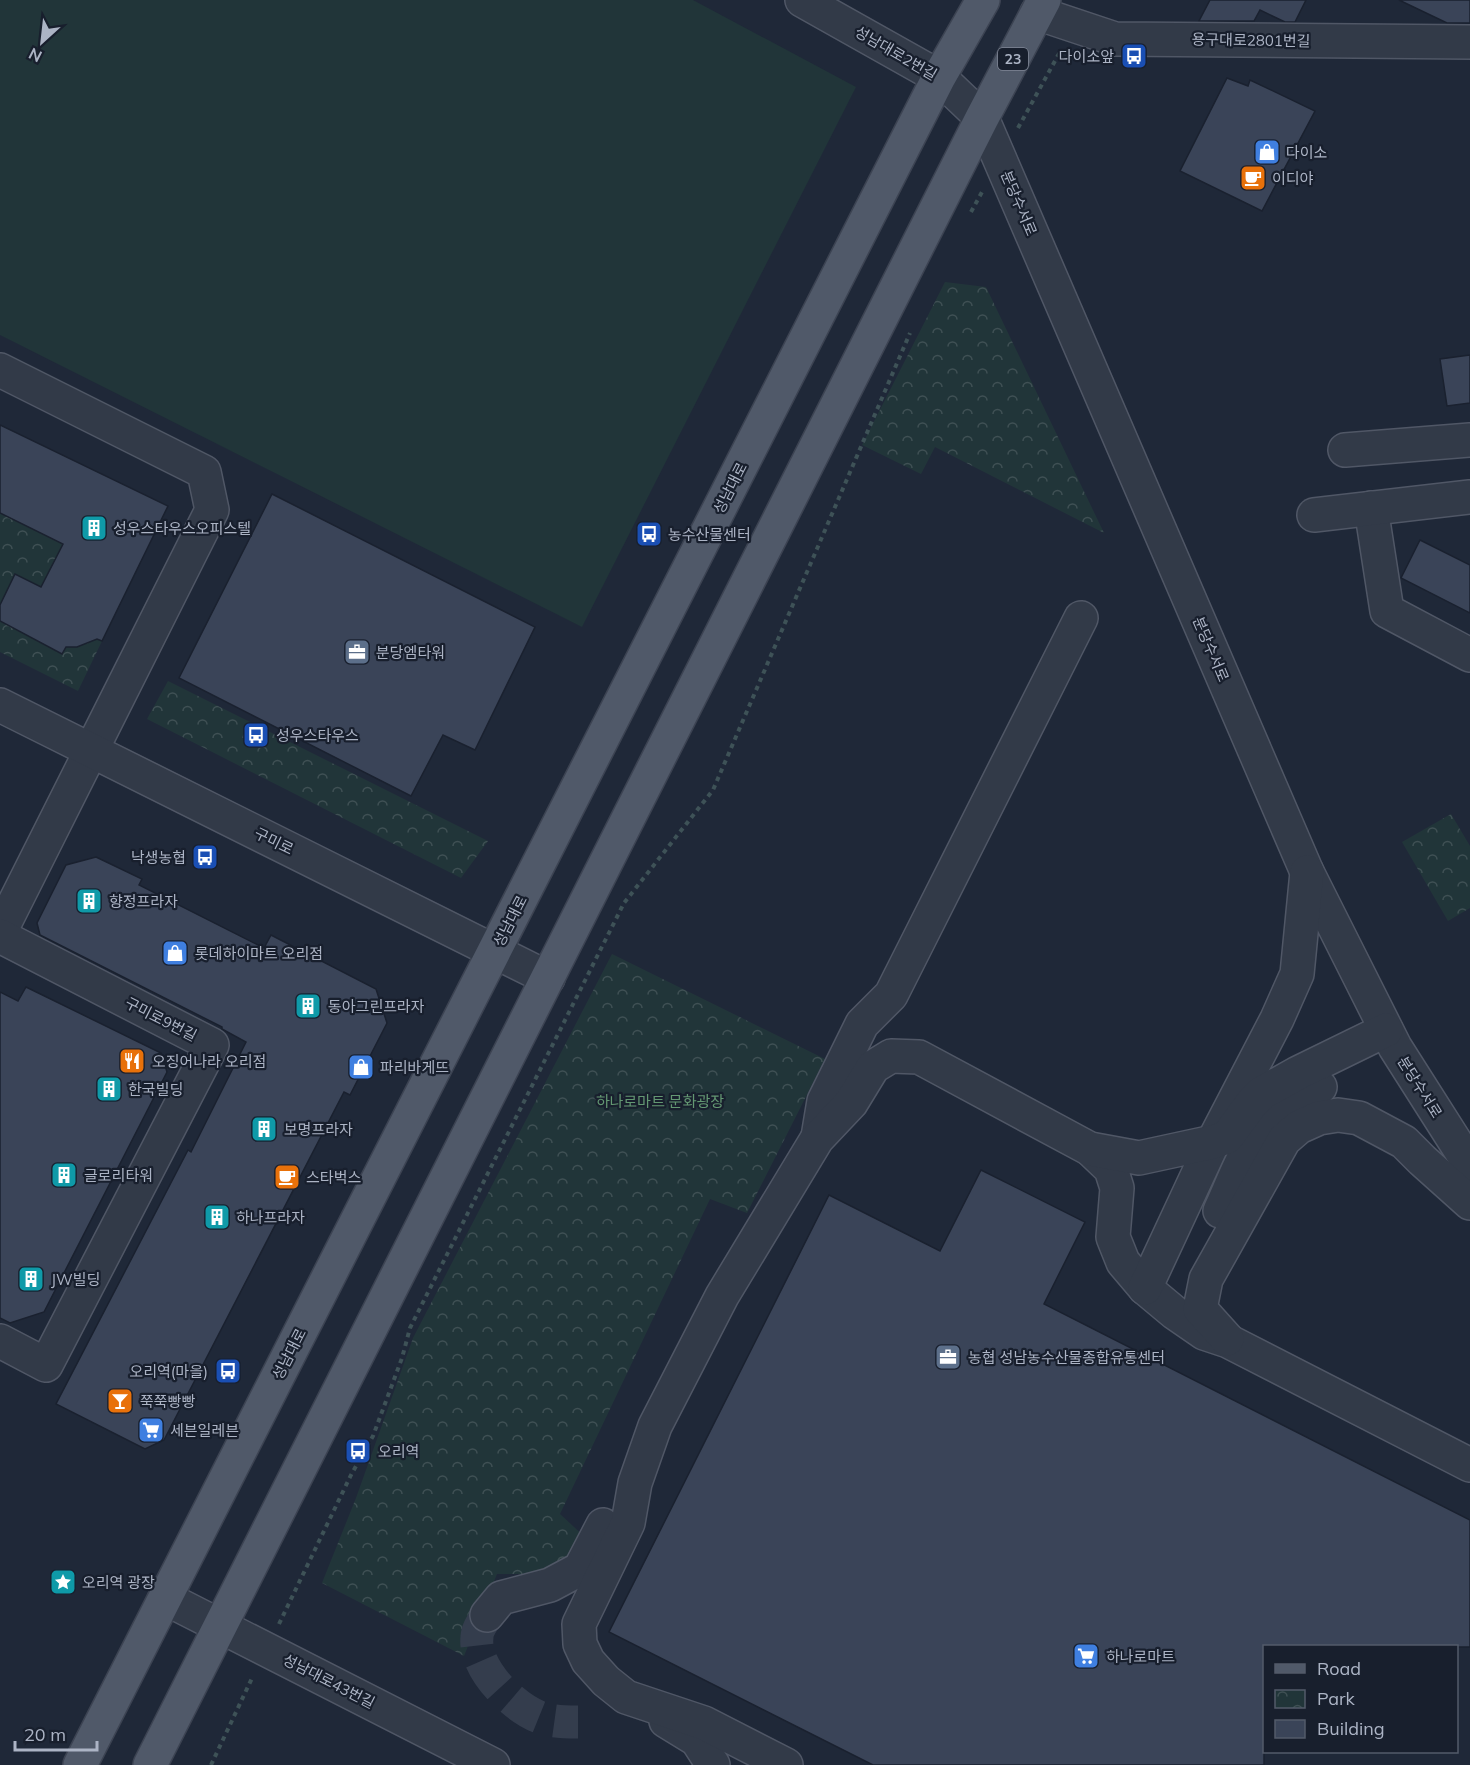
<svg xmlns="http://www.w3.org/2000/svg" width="1470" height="1765" font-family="Mulish,'Noto Sans KR',sans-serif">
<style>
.grass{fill:#213539}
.park{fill:url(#park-crowns)}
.building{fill:#3a4458;stroke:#1a212f;stroke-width:1.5}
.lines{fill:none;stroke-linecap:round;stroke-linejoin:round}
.minor-tunnel{stroke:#343d4d;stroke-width:33;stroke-dasharray:33 16;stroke-linecap:butt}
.minor-casing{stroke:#505766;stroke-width:36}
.major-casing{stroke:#3c4352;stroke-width:36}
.path{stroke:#3e5257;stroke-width:4;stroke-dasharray:4.5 4.5;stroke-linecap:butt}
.minor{stroke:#323a48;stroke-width:33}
.major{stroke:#505969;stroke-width:33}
.labels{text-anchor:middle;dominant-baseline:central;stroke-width:4.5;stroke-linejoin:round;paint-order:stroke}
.shield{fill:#181f2d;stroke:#808797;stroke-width:1.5}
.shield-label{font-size:14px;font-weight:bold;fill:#acb4c5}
.street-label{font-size:15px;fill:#acb4c5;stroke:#181f2d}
.poi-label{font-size:15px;fill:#acb4c5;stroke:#181f2d;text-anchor:start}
.park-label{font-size:15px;fill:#639772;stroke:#181f2d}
</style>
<defs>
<pattern id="park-crowns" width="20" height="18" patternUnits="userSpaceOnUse" patternTransform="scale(1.5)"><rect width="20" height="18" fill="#213539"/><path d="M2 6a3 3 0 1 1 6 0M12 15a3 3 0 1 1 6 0" fill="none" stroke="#3f5054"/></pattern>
</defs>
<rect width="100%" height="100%" fill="#1f2838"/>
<path class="grass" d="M0,0H693L856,87L582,627L0,335Z"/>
<g class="park">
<path d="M945,282L986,287L1104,533L935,447L921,474L862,445Z"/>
<path d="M0,513L63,544L41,587L15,574L0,605Z"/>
<path d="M0,621L66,647L90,635L102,641L78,691L0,652Z"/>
<path d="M168,681L488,841L461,878L147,719Z"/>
<path d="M1451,814L1470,846V908L1448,921L1402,842Z"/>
<path d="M612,954L825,1059L747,1213L710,1199L560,1514L587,1539L568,1558L534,1574H497L464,1656L322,1583L356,1498L413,1338Z"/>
</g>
<g class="building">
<path d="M1210,0H1306L1295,22H1285L1260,10L1254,21H1199Z"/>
<path d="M1399,0H1470V23H1447Z"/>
<path d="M1227,78L1248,86L1250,80L1315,111L1262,211L1180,171Z"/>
<path d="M1470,355V403L1447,406L1440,359Z"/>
<path d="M0,425L168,506L102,641L97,639L77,647H66L62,654L0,621V605L15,574L41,587L63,544L0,513Z"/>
<path d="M272,494L535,627L475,750L443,735L411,796L179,678Z"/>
<path d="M1420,540L1470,565V613L1401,578Z"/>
<path d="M96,857L142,879L139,885L264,948L271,935L376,989L387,1023L350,1095L344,1092L164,1440L145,1449L56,1404L188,1150L191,1152L246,1042L222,1029V1027L40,935L37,923L66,865Z"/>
<path d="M26,987L161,1053L167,1072L44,1312L10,1323L0,1318V992L18,1001Z"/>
<path d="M981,1170L1085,1222L1044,1304L1470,1520V1647H1264V1765H873L609,1632L829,1195L940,1251Z"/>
</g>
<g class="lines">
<path class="minor-tunnel" d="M487,1615C483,1622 477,1630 477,1637C473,1669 516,1711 545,1719C556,1722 567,1722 578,1722"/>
<g class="minor-casing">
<g id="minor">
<path d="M802,0L939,77L982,118L1307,872L1395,1047L1470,1165"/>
<path d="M1037,13L1115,39L1470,42"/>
<path d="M0,370L204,472L212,510L0,932"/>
<path d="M1345,450L1470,440"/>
<path d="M1371,508L1387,611L1470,655"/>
<path d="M1314,515L1470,497"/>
<path d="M0,705L548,978"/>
<path d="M0,936L212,1045L46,1365L0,1341"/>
<path d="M818,1137L824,1101L862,1024L891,995L1081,618"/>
<path d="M1090,1149L1111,1169L1117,1188L1113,1237L1123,1262L1145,1288L1175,1313L1204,1333L1228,1341L1470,1465"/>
<path d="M1220,1211C1235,1179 1248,1138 1276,1113C1288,1102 1305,1095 1320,1087"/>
<path d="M1145,1288L1213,1142L1277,1019L1297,974L1307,872"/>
<path d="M1227,1339L1200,1309L1206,1279L1284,1140L1299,1127L1319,1118L1338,1115L1359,1118L1404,1142L1422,1160L1470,1203"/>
<path d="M165,1598L493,1765"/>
<path d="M487,1615L501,1598L550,1585L580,1569L603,1525"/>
<path d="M666,1721L697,1740L713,1765"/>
<path d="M786,1765L704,1723L626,1697L606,1681L588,1661L580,1644L579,1624L628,1523L635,1483L655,1426L722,1296L817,1139L851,1103L873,1067L891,1056L919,1057L1090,1149L1139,1158L1213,1142L1227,1137L1252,1103L1262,1093L1298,1073L1386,1030"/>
</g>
</g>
<g class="major-casing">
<g id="major">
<path d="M80,1765L939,77L983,0"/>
<path d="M150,1765L982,118L1044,0"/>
</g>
</g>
<g class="path">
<path d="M1018,128L1061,50"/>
<path d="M971,212L982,192"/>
<path d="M279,1624L351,1475L373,1436L402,1358L410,1328L624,903L713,790L910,333"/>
<path d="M211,1765L253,1676"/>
</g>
<use href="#minor" class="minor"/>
<use href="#major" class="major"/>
</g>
<defs>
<g id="bus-square" transform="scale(1.35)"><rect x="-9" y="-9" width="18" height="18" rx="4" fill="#1a4fb4" stroke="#181f2d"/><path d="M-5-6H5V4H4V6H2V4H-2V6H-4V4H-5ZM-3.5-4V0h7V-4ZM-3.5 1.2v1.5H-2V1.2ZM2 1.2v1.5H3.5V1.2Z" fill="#fff"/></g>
<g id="shop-square" transform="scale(1.35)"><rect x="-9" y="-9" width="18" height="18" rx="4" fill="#3f7fe0" stroke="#181f2d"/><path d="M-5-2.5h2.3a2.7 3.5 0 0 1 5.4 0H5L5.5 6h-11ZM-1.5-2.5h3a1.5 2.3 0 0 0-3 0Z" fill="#fff"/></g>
<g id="cafe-square" transform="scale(1.35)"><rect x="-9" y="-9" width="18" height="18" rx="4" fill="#e8710a" stroke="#181f2d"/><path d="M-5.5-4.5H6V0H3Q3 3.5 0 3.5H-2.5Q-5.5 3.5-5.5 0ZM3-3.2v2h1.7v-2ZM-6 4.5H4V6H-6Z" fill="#fff"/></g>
<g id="building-square" transform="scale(1.35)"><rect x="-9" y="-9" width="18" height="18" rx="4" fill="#0f9aa8" stroke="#181f2d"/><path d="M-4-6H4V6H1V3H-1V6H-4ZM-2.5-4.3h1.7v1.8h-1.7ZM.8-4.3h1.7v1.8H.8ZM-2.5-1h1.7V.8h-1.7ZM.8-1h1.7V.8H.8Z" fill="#fff"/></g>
<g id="office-square" transform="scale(1.35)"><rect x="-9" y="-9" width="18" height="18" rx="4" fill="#5c6f8a" stroke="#181f2d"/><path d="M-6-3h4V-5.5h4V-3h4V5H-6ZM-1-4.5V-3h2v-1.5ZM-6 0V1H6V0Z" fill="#fff"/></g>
<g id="restaurant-square" transform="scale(1.35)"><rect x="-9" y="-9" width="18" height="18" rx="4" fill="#e8710a" stroke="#181f2d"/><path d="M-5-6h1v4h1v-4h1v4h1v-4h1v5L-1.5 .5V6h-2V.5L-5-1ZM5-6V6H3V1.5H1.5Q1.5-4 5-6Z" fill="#fff"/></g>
<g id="bar-square" transform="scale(1.35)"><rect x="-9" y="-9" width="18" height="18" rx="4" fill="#e8710a" stroke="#181f2d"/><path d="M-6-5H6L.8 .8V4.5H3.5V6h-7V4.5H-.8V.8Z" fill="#fff"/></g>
<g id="supermarket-square" transform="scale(1.35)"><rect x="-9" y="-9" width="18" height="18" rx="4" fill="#3f7fe0" stroke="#181f2d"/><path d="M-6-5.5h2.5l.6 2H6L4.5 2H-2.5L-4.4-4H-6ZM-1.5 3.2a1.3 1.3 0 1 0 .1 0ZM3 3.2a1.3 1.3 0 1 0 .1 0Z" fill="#fff"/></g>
<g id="sight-square" transform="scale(1.35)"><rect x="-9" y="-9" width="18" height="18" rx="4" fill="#0f9aa8" stroke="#181f2d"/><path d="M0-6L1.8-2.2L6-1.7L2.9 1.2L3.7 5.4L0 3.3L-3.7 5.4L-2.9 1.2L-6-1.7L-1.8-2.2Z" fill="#fff"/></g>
</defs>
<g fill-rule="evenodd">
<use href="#bus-square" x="1134" y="56"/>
<use href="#shop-square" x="1267" y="152"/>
<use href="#cafe-square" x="1253" y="178"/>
<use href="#building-square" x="94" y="528"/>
<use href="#bus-square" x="649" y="534"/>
<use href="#office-square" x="357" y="652"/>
<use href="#bus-square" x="256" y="735"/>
<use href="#bus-square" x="205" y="857"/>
<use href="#building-square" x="89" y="901"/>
<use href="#shop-square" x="175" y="953"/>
<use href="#building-square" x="308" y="1006"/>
<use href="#restaurant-square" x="132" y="1061"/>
<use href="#shop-square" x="361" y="1067"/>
<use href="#building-square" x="109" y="1089"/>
<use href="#building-square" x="264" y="1129"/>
<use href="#building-square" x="64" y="1175"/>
<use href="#cafe-square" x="287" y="1177"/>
<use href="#building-square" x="217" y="1217"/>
<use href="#building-square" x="31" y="1279"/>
<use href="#office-square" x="948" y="1357"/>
<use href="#bus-square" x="228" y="1371"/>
<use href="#bar-square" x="120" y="1401"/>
<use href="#supermarket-square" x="151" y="1430"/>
<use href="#bus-square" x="358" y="1451"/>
<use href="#sight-square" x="63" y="1582"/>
<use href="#supermarket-square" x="1086" y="1656"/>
</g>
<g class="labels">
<rect class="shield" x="998" y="48" width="30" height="22" rx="4.5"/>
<g class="shield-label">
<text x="1013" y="59">23</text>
</g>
<g class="street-label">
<text transform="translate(1251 40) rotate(1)">용구대로2801번길</text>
<text transform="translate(896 53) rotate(30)">성남대로2번길</text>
<text transform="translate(1019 203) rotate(67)">분당수서로</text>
<text transform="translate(730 488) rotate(-63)">성남대로</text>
<text transform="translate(1211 649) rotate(67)">분당수서로</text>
<text transform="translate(274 841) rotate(26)">구미로</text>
<text transform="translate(510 921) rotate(-63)">성남대로</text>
<text transform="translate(161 1019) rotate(27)">구미로9번길</text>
<text transform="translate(1420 1087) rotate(58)">분당수서로</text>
<text transform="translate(289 1354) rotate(-63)">성남대로</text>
<text transform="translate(329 1681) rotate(27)">성남대로43번길</text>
</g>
<g class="poi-label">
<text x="1114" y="56" text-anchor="end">다이소앞</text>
<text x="1286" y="152">다이소</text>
<text x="1272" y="178">이디야</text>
<text x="113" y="528">성우스타우스오피스텔</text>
<text x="668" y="534">농수산물센터</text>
<text x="376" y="652">분당엠타워</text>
<text x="276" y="735">성우스타우스</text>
<text x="186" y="857" text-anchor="end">낙생농협</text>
<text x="109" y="901">향정프라자</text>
<text x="195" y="953">롯데하이마트 오리점</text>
<text x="328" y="1006">동아그린프라자</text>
<text x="152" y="1061">오징어나라 오리점</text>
<text x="380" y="1067">파리바게뜨</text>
<text x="128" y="1089">한국빌딩</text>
<text x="284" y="1129">보명프라자</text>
<text x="84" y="1175">글로리타워</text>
<text x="306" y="1177">스타벅스</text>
<text x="236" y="1217">하나프라자</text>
<text x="51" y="1279">JW빌딩</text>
<text x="968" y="1357">농협 성남농수산물종합유통센터</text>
<text x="208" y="1371" text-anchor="end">오리역(마을)</text>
<text x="140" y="1401">쭉쭉빵빵</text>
<text x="170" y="1430">세븐일레븐</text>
<text x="378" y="1451">오리역</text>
<text x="82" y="1582">오리역 광장</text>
<text x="1106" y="1656">하나로마트</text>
</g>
<g class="park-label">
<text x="660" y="1101">하나로마트 문화광장</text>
</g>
</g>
<rect x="1263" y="1645" width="195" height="108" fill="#181f2d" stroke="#535b6a" stroke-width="1.5"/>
<rect x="1275" y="1664" width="30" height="9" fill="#505969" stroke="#535b6a" stroke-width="1.5"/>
<text x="1317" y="1675" font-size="18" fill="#acb4c5">Road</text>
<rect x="1275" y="1690" width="30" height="18" fill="url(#park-crowns)" stroke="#535b6a" stroke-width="1.5"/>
<text x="1317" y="1705" font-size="18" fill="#acb4c5">Park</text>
<rect x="1275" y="1720" width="30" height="18" fill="#3a4458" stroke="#535b6a" stroke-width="1.5"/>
<text x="1317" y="1735" font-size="18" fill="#acb4c5">Building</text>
<g transform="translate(42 42) rotate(207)" stroke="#181f2d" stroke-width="4.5" paint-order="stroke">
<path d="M0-4.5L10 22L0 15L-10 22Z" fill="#acb4c5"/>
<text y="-9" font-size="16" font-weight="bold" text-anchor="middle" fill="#acb4c5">N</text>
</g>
<path d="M15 1741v9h82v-9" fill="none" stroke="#acb4c5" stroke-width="3"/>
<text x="24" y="1741" font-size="18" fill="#acb4c5" stroke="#181f2d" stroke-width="4.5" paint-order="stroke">20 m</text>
</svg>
